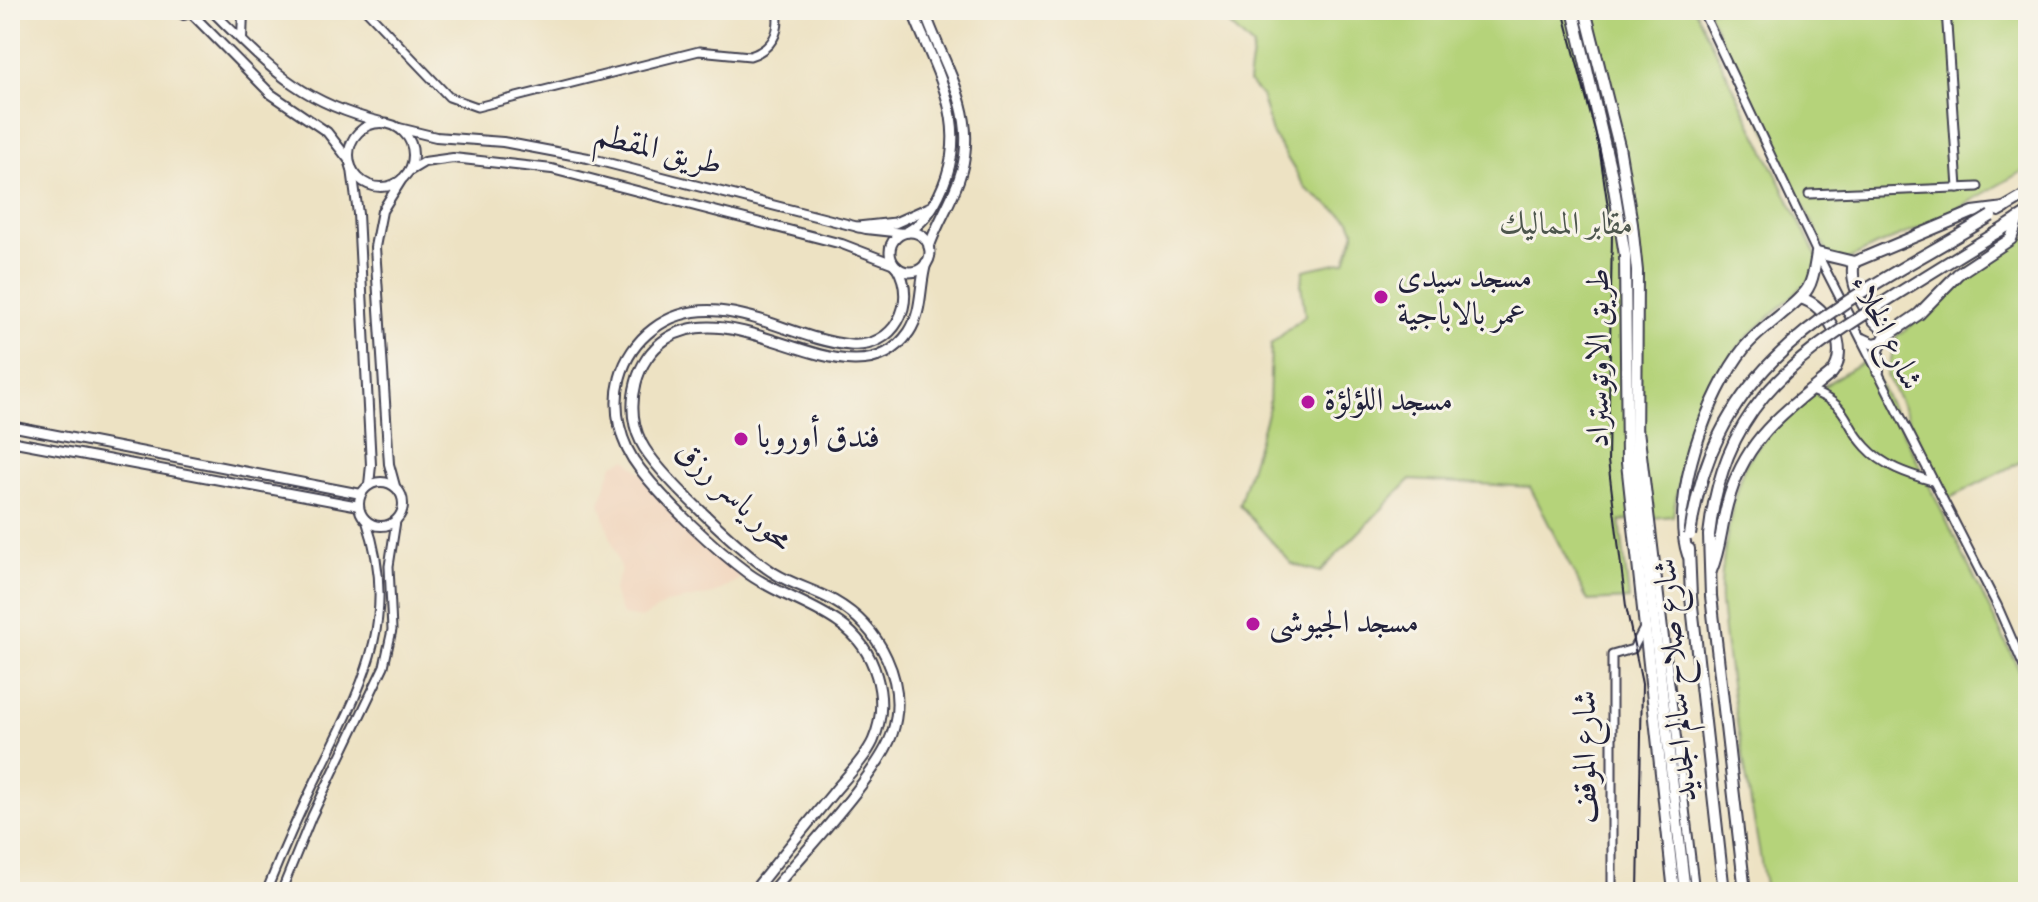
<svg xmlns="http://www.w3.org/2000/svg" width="2038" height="902" font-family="'Sorts Mill Goudy',Amiri,serif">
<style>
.built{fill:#f1d5bd}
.green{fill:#b5d37a;stroke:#6c7a5a;stroke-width:2}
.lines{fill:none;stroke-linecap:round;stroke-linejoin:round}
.tertiary-casing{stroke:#403f4f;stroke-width:11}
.secondary-casing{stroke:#403f4f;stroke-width:12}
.primary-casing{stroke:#403f4f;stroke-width:13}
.trunk-casing{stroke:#403f4f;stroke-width:14}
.tertiary{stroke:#fff;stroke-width:7}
.secondary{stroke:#fff;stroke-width:8}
.primary{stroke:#fff;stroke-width:9}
.trunk{stroke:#fff;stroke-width:10}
.rail{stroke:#22223b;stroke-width:2}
.trunk-bridge-casing{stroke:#403f4f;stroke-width:14;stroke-linecap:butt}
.trunk-bridge{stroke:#fff;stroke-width:10}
.poi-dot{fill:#b5179e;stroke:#f7f3e8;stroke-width:3}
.labels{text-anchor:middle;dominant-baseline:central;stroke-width:6;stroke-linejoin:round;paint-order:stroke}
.street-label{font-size:32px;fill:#22223b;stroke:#f7f3e8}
.park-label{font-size:32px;fill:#4e574e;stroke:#f7f3e8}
.poi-label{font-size:32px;fill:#22223b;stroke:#f7f3e8;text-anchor:start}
</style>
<rect width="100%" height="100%" fill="#f7f3e8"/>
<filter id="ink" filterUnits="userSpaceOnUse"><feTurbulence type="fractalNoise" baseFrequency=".0125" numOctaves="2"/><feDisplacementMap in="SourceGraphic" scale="16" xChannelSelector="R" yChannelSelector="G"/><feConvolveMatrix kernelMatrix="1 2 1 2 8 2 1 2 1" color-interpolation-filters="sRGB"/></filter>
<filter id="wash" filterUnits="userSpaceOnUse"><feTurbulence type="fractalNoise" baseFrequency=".006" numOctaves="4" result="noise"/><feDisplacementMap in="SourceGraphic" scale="32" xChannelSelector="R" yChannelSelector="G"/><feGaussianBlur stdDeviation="1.8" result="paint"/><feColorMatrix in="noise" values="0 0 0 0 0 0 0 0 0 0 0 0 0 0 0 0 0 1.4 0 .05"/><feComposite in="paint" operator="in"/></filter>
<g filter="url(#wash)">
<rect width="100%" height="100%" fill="#ede2c3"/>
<path class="built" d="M627,459L743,577L714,594L667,603L643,618L622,615L613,591L621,571L600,503L613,464Z"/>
<g class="green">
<path d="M1214,10H1695L1821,265C1799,294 1771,313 1746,339C1712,372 1679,469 1673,516L1620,521L1629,599L1588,601L1530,487L1410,480L1320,572L1292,564L1239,505L1269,407L1271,344L1305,316L1301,284L1304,270L1345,261L1355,232L1350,220L1306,189L1272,133L1261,95L1248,82L1253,47Z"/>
<path d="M1707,10H2028V168L1932,223L1875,246L1834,267Z"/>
<path d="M2028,236V458L1948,499L1887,376L1897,335C1920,323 1934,301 1952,283C1973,263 2002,250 2028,236Z"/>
<path d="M1868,360L2028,688V892H1766C1751,796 1730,700 1721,603C1719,574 1732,492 1745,466C1764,429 1830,377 1868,360Z"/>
</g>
</g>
<g filter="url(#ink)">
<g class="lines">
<g class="tertiary-casing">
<g id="tertiary">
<path d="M366,10L449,97L477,107L699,51L750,56C772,49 781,32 777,10"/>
<path d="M1702,10L1817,253L1997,605L2028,676"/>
<path d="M1946,10L1958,188"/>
<path d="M1809,194L1978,187"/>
<path d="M1811,391C1851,406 1841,420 1866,447C1883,466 1908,474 1932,481"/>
<path d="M1640,434L1695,892"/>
<path d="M266,892C283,850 301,809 321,769C363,683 400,618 366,520"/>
<path d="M281,892L312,816L384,666L392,630L389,566L396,521"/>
<path d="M1612,892V655L1633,649L1644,628"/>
</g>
</g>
<g class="secondary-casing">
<g id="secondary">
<path d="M173,10L184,15L196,10"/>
<path d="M211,10C269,67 299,102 381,122"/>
<path d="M191,13L271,94L327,132L349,160"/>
<path d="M242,40L243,10"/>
<circle cx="381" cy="155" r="32"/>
<path d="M399,128L436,137L503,142L588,158L866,229L903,233"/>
<path d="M352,169L358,214L371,465L369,485"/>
<path d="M409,171L424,162L453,158L552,169L842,244L894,264"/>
<path d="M10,426L361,494"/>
<path d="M10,441L359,506"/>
<circle cx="381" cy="504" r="22"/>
<path d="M395,486L389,464L375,247L382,211L402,179"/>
</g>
</g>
<g class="primary-casing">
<g id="primary">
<path d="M924,10C944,68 981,115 959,179C951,203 937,223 929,247"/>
<path d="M858,227L895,223L931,207"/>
<path d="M907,232C923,223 931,211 939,195C973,126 937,75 912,10"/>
<circle cx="910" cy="252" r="20"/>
<path d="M753,892C779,859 806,826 833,793C846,777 864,760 873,741C891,700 876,648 839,623C811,603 777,594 749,574C714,548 667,504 640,469C620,444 612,410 620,378C625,359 637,341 653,329C716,282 785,339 850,345C894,349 918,303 897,267"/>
<path d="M771,892C802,854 878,775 892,734C909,683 880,627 834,601C815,590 793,585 774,573C744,554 656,473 641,442C632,424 631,403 636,383C640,366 651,349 666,339C740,290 854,412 909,332C923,311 919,286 926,263"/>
</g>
</g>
<g class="trunk-casing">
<g id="trunk">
<path d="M1573,10L1612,176L1625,255L1627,463L1674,892"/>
<path d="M1585,10L1619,146L1632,224L1637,271L1636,462L1685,892"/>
<path d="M1999,211L2028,194"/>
<path d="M2001,230L2028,213"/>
<path d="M1854,262C1848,285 1869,323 1890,333"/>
<path d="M1863,339L1874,344L1882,342"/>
<path d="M1878,371V350L1885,337L1919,314L1958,274L2011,239L2018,219"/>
<path d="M1709,535L1711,596L1745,892"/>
<path d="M1689,549L1691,597L1724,892"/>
<path d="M1688,555C1669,498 1708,393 1745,347C1760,328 1799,304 1808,288C1814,278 1815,264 1817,253L1854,262L1973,212L2005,208"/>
<path d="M1711,571C1720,550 1721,527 1727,505C1744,439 1782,414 1832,373C1851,349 1828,305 1800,298"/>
</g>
</g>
<use href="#tertiary" class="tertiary"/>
<use href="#secondary" class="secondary"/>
<use href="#primary" class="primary"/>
<use href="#trunk" class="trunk"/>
<path class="rail" d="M1563,10L1599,147L1612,234L1608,461L1626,606L1642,684L1638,892"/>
<g class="trunk-bridge-casing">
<g id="trunk-bridge">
<path d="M1690,535C1715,350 1850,302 1991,216"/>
<path d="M1709,535C1723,413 1783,365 1881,304C1921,279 1961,254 2001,230"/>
</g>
</g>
<use href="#trunk-bridge" class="trunk-bridge"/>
</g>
</g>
<g class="poi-dot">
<circle cx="1381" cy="297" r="8"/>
<circle cx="1308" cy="402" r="8"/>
<circle cx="741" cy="439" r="8"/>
<circle cx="1253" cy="624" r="8"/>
</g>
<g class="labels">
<g class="street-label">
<text transform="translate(658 151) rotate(14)">طريق المقطم</text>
<text transform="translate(1885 333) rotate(64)">شارع الخلاء</text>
<text transform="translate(1600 358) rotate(-90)">طريق الاوتوستراد</text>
<text transform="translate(733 497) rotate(43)">محور ياسر رزق</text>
<text transform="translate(1677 680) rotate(-95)">شارع صلاح سالم الجديد</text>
<text transform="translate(1587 757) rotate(-90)">شارع الموقف</text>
</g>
<g class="park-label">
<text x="1566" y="226">مقابر المماليك</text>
</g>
<g class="poi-label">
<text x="1397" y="279">مسجد سيدى<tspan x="1397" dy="37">عمر بالاباجية</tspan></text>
<text x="1324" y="402">مسجد اللؤلؤة</text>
<text x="757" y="439">فندق أوروبا</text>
<text x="1269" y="624">مسجد الجيوشى</text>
</g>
</g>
<rect width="2038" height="902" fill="none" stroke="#f7f3e8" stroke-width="40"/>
</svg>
